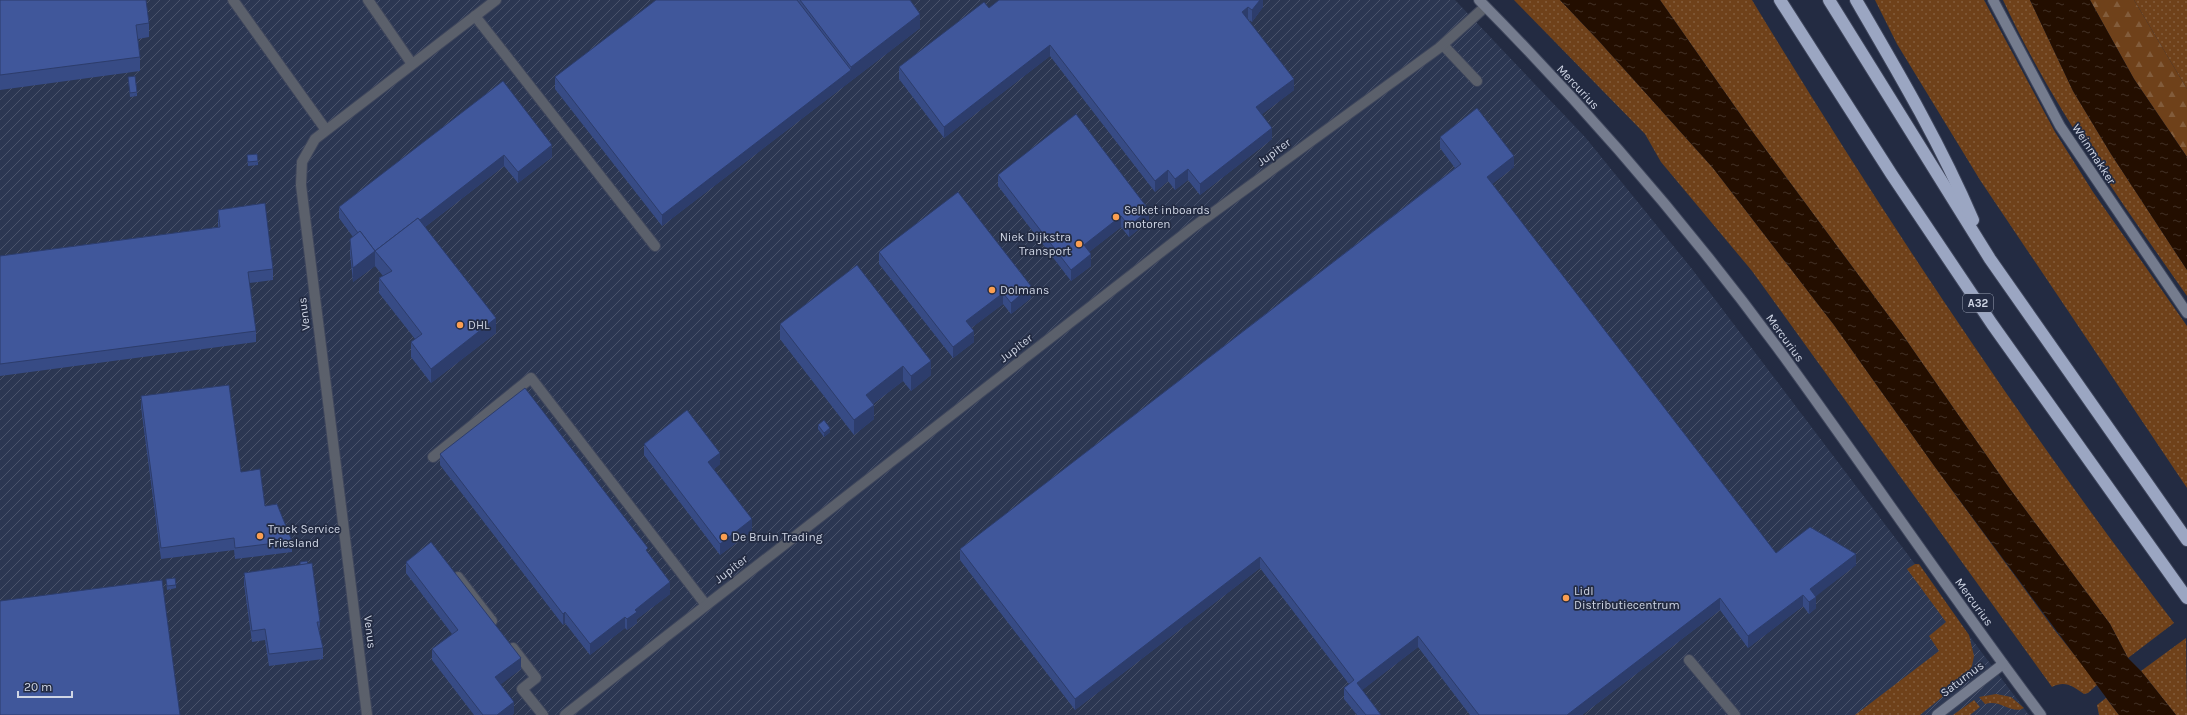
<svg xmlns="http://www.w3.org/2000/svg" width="2187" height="715" font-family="Karla,sans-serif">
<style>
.industrial{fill:url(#industrial-furrows)}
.grass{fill:url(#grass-dots)}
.forest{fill:url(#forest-firs)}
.water{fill:url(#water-ripples)}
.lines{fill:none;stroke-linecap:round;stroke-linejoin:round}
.lane-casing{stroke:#3f465c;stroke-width:12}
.street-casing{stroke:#3f465c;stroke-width:12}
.secondary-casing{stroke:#3f465c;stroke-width:12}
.highway-casing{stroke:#3f465c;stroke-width:14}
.lane{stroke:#5b606b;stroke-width:10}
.street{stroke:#5b606b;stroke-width:10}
.secondary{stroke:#757c8e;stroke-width:10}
.highway{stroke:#9ba6c2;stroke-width:12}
.wall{fill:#374b85}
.shaded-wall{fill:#2d3d6c}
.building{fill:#40579b;stroke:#2d3d6c}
.poi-dot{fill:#fb9e51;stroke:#232b42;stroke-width:1.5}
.labels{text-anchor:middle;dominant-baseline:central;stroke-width:3.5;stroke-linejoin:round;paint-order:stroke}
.shield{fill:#232b42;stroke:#9ba2b3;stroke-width:1}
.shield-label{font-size:11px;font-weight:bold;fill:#cfd5e4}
.street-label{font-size:12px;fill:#cfd5e4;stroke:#232b42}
.poi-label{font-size:12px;fill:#cfd5e4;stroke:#232b42;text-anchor:start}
</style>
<defs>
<pattern id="industrial-furrows" width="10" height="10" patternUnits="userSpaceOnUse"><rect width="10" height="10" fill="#2c3752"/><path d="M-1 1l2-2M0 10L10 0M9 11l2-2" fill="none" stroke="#4a536b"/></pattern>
<pattern id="grass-dots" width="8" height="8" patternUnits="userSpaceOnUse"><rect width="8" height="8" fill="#6f411a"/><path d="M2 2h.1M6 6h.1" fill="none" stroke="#825c3b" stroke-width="1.8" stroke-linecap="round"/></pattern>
<pattern id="forest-firs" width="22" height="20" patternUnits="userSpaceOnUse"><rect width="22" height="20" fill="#6f411a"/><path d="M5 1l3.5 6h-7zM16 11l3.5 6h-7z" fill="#825c3b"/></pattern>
<pattern id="water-ripples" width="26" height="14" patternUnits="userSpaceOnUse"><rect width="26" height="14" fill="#230e00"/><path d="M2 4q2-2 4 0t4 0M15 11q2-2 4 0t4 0" fill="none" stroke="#423025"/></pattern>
</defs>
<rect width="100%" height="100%" fill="#232b42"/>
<path class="industrial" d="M0,0H1455L1585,137L1692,269L2029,715H0Z"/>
<g class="grass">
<path d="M1514,0H1560L1598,40L1713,168L1834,325L1935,467L2056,632L2098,684L2088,693L2084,694C2073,687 2066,680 2052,687L1752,271L1661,162L1645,134Z"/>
<path d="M1660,0H1752C1882,214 2021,424 2174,623L2128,658L2110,624L2007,485L1902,334L1752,131Z"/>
<path d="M1875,0H1984L2055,132L2093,192L2187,326V488L1980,180L1897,44Z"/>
<path d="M2003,0H2030L2073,91L2111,154L2187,270V296C2120,200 2052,106 2003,0Z"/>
<path d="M2134,0H2187V89Z"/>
<path d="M1915,564H1919L1969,635L1974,656L1972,666L1967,677L1920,715H1855L1939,651L1929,636L1946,622L1907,569Z"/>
<path d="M2186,638L2187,715H2176L2141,671Z"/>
<path d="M1996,694L2011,697L2024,708C2012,715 2001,699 1985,704L1979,697Z"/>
<path d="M2106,698L2119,715H2099L2097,705Z"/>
<path d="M1974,700L1980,707L1970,715H1953Z"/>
</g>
<path class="forest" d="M2090,0H2134L2187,89V157L2134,79Z"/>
<g class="water">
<path d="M1560,0H1660L1752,131L1902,334L2007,485L2110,624L2128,658L2141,671L2176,715H2119L1935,467L1834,325L1713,168L1598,40Z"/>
<path d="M2030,0H2090L2134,79L2187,157V270L2111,154L2073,91Z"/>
</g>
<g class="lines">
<g class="lane-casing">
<g id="lane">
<path d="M233,0L326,130"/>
<path d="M368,0L412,64"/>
<path d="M475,16L655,246"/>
<path d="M1443,45L1477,81"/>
<path d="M433,457L531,378L706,605"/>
<path d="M458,577L492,621"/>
<path d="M513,648L536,678L522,689L543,715"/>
<path d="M1689,660L1735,715"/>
</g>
</g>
<g class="street-casing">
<g id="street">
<path d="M367,715L301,185L302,162L315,139L496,0"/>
<path d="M565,715L1192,228L1439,48L1485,7"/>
</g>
</g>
<g class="secondary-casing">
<g id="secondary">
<path d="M1479,0C1586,108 1687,225 1777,347C1866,469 1950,594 2041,715"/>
<path d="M1993,0L2060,126L2187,313"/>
<path d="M1937,715L2003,664"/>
</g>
</g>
<g class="highway-casing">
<g id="highway">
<path d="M1780,0L1892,175L1992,324L2187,598"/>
<path d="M1829,0L1990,259L2187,540"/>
<path d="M1856,0C1898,72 1940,143 1973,220"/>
</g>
</g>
<use href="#lane" class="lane"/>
<use href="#street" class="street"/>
<use href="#secondary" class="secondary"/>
<use href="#highway" class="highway"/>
</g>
<g class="wall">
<path d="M0,0L149,23V37L138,39L140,57V71L0,90Z"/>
<path d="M656,0H910L920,28L662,226L555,89V77Z"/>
<path d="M1263,0V7L1252,22L1248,19L1294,90L1262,114L1272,139L1200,195L1188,180L1175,190L1168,181L1155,192L1050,56L944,138L899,79V67L989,8Z"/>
<path d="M128,77L137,92V96L130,97Z"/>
<path d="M503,81L552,157L518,183L504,166L425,227L496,333L431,383L411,357V342L415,339L379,293V278L383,276L375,266L353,282L350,254V239L353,237L339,218V207Z"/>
<path d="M1440,137L1514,167L1492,184L1776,553L1856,565L1815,596L1816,608L1809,614L1803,606L1748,648L1720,610L1582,715H1470L1418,647L1362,690L1381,715H1357L1344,699V688L1349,684L1260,568L1075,710L960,560V549L1455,168L1440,148Z"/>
<path d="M247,155L258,161V165L248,166Z"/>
<path d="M998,175L1149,221L1129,237L1121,227L1089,252L1091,266L1071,281L998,186Z"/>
<path d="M218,210L273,269V280L249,283L256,331V342L0,376V256L218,227Z"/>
<path d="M879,252L1031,298L1011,314L1003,304L971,328L974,342L953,358L879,264Z"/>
<path d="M780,324L931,375L911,391L903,381L873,404L874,419L854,435L780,339Z"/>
<path d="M141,396L265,506L292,541V552L235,559L234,550L161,559L141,407Z"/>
<path d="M818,425L830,432L824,437L818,429Z"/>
<path d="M644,444L720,464L714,469L752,531L720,555L644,455Z"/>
<path d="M440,454L648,553L670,594L637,619V623L627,630L625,628L590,655L565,623L563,625L440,465Z"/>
<path d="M300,562L320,622L319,633L323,648V659L269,666L265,640L252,642L244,584V573L300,565Z"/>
<path d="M406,562L521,669L500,684L514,713L512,715H474L432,660V649L452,634L406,573Z"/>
<path d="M166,579L176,585V588L167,590Z"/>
</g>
<g class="shaded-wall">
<path d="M1260,0H1263V7L1252,22V10Z"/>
<path d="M1248,7V19L1242,23V12Z"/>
<path d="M920,14V28L662,226V215L851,70V67Z"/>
<path d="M1050,45V56L944,138V127Z"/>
<path d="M1294,79V90L1256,119V107Z"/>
<path d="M1272,128V139L1200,195V184Z"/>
<path d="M552,145V157L518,183V172Z"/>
<path d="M504,155V166L382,260L377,253Z"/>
<path d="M1514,156V167L1487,188V177Z"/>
<path d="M1188,169V180L1175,190V179Z"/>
<path d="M1168,170V181L1155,192V181Z"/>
<path d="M1149,210V221L1129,237V226Z"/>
<path d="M1121,216V227L1084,256V245Z"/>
<path d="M375,251V266L353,282V268Z"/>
<path d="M1091,254V266L1071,281V270Z"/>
<path d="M1031,286V298L1011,314V303Z"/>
<path d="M1003,293V304L966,332V321Z"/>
<path d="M496,318V333L431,383V369Z"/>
<path d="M974,331V342L953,358V347Z"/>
<path d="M931,361V375L911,391V376Z"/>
<path d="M903,366V381L866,409V395Z"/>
<path d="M874,405V419L854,435V420Z"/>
<path d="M830,428V432L824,437V433Z"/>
<path d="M720,453V464L708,474V462Z"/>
<path d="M752,519V531L720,555V544Z"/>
<path d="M1856,554V565L1810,601V589Z"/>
<path d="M1260,557V568L1075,710V699Z"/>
<path d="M670,582V594L637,619V623L627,630V619L635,610Z"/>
<path d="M1803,595V606L1748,648V636Z"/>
<path d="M1816,597V608L1809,614V602Z"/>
<path d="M1720,598V610L1582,715H1567Z"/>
<path d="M565,612V623L563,625V614Z"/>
<path d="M625,617V628L590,655V644Z"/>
<path d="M1418,636V647L1357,694V683Z"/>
<path d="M521,658V669L495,689V677Z"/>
<path d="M514,702V713L512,715H497Z"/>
</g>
<g class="building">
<path d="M0,0H146L149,23L136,25L140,57L0,75Z"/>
<path d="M656,0H797L851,70L662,215L555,77Z"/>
<path d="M800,0H910L920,14L851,67Z"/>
<path d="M999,0H1260L1252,10L1248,7L1242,12L1294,79L1256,107L1272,128L1200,184L1188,169L1175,179L1168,170L1155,181L1050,45L944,127L899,67L984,2L989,8Z"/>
<path d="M135,76L137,92L130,93L128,77Z"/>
<path d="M503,81L552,145L518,172L504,155L420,220L418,218L375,251L360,231L358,233L339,207Z"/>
<path d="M1477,108L1514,156L1487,177L1776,553L1810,527L1856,554L1810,589L1816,597L1809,602L1803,595L1748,636L1720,598L1567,715H1479L1418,636L1357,683L1381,715H1366L1344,688L1354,680L1260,557L1075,699L960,549L1461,164L1440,137Z"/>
<path d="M1076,114L1149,210L1129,226L1121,216L1084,245L1091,254L1071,270L998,175Z"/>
<path d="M257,154L258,161L248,162L247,155Z"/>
<path d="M958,192L1031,286L1011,303L1003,293L966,321L974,331L953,347L879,252Z"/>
<path d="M265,203L273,269L248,272L256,331L0,364V256L220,227L218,210Z"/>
<path d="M418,218L496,318L431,369L411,342L422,334L379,278L392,271L375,251L353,268L350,239L360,231L375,251Z"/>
<path d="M857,265L931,361L911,376L903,366L866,395L874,405L854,420L780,324Z"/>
<path d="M229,385L241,472L260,469L265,506L277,504L292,541L235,548L234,538L161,548L141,396Z"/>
<path d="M525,388L648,548L646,550L670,582L635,610L637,612L627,619L625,617L590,644L565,612L563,614L440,454Z"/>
<path d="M687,410L720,453L708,462L752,519L720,544L644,444Z"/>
<path d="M824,420L830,428L824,433L818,425Z"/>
<path d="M431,542L521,658L495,677L514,702L497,715H483L432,649L458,630L406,562Z"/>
<path d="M307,561L308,564L300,565V562Z"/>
<path d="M312,563L320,622H317L323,648L269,654L265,629L252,631L244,573Z"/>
<path d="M175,578L176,585L167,586L166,579Z"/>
<path d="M162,580L180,715H0V601Z"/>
</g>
<g class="poi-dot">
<circle cx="1116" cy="217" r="4"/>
<circle cx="1079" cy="244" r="4"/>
<circle cx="992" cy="290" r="4"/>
<circle cx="460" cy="325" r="4"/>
<circle cx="260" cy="536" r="4"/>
<circle cx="724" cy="537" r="4"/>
<circle cx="1566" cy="598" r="4"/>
</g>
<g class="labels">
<rect class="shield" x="1963" y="294" width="30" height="18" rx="3"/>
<g class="shield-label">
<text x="1978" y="303">A32</text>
</g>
<g class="street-label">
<text transform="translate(1578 87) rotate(47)">Mercurius</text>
<text transform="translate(1274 152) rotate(-36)">Jupiter</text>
<text transform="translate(2094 154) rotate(57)">Weinmakker</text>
<text transform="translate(304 314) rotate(-97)">Venus</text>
<text transform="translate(1785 338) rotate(54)">Mercurius</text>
<text transform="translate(1016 348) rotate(-38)">Jupiter</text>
<text transform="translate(731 569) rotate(-38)">Jupiter</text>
<text transform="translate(1974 602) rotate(54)">Mercurius</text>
<text transform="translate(370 632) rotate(83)">Venus</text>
<text transform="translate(1962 679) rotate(-37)">Saturnus</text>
</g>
<g class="poi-label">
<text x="1124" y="210">Selket inboards<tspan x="1124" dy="14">motoren</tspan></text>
<text x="1071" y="237" text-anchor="end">Niek Dijkstra<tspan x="1071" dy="14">Transport</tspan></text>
<text x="1000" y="290">Dolmans</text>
<text x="468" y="325">DHL</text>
<text x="268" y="529">Truck Service<tspan x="268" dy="14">Friesland</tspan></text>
<text x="732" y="537">De Bruin Trading</text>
<text x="1574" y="591">Lidl<tspan x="1574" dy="14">Distributiecentrum</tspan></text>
</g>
</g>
<path d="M18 691v6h54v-6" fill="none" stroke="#cfd5e4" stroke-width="2"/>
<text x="24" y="691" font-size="12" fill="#cfd5e4" stroke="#232b42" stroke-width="3" paint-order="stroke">20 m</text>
</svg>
